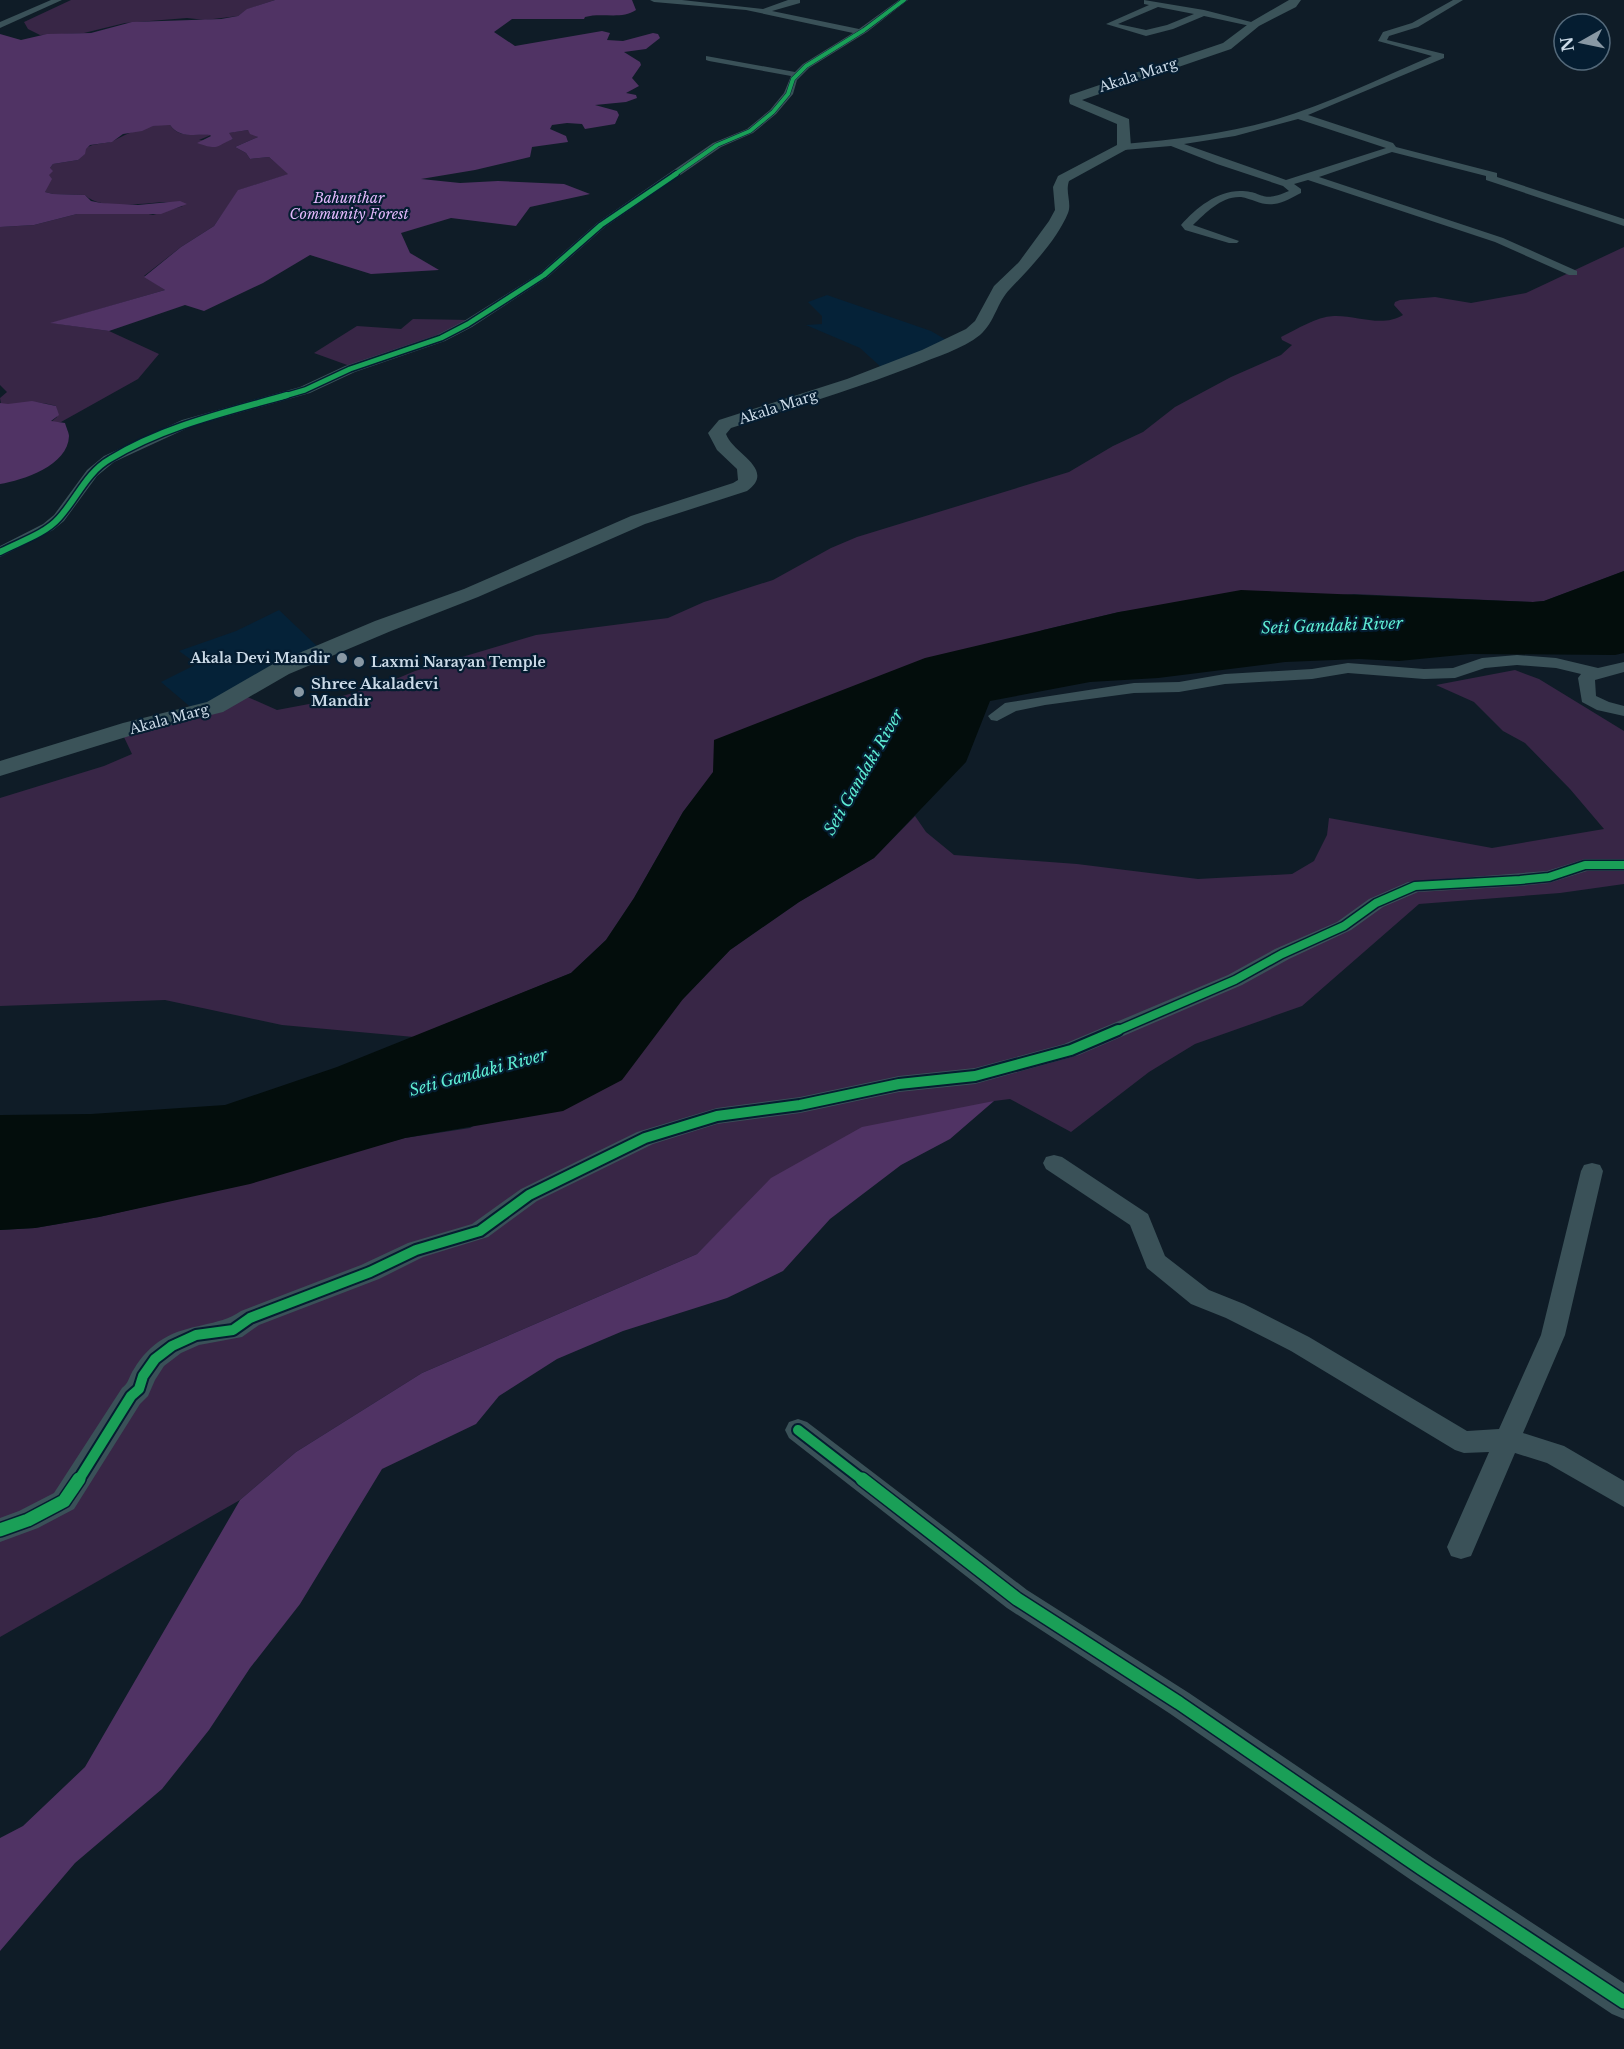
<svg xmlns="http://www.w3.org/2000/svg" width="1624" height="2049" font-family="'Libre Baskerville',serif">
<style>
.built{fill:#052238}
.green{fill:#382646}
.forest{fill:#503364}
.water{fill:#030d0c}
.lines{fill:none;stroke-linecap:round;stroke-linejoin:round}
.street{fill:#3a5158;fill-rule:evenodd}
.secondary{fill:#3b5359;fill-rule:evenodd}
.cycleway-far5-casing{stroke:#051d31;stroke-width:5}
.cycleway-far4-casing{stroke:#051d31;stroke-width:8}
.cycleway-far3-casing{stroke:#051d31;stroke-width:9}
.cycleway-far2-casing{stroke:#051d31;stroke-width:11}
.cycleway-far1-casing{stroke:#051d31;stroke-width:14}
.cycleway-casing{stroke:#051d31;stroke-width:16}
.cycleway-far5{stroke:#1a9f57;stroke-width:4}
.cycleway-far4{stroke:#1a9f57;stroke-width:5}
.cycleway-far3{stroke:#1a9f57;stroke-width:6}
.cycleway-far2{stroke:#1a9f57;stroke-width:8}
.cycleway-far1{stroke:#1a9f57;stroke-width:10}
.cycleway{stroke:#1a9f57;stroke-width:13}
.poi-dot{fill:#8998a4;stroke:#051d31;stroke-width:2}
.labels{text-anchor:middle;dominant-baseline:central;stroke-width:4.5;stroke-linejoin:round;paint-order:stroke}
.far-street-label{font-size:14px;fill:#cbdae7;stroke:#051d31}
.far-park-label{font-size:14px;font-style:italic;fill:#e2b8fc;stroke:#051d31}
.far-poi-label{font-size:14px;font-weight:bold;fill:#cbdae7;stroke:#051d31;text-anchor:end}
.poi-label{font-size:15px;font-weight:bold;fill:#cbdae7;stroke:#051d31;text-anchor:start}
.water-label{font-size:16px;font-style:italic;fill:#5eedd4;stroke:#051d31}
</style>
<rect width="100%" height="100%" fill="#0f1c27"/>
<g class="built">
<path d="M827,295L931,331L948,341L881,367L860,348L806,325L822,324V316L808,302Z"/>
<path d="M279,610L318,647L194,710L161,682L197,664L179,651L236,631Z"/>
</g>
<g class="green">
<path d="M71,0H275L248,9L238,16L205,20L187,18L125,23L84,33L40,35L28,29L24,22Z"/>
<path d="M170,125C181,140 196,133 211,135L199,140L225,142L233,139L228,133L248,130L258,137L235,147L246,153L250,159L269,157L289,174L239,190L214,226L181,247L144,276L165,290L52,323L109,331L159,354L138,379L61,422H51L57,417L56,406C31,399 24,406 1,404L0,398L7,392L0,385V227L34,225L77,214L144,213L153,215L183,206C177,205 170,202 164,202C142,203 101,211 85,195L53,194L45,192L50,168L53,164L78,160C81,155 84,148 90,146C97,143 106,144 113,141C130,132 150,123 170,125Z"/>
<path d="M1624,247V571L1544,601L1533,602L1354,594L1119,612L1043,630L714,772L683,812L634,898L606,940L571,973L414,1037L282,1025L165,1000L0,1006V798L104,766L132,754L123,735L243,695L277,710L325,701L384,684L415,671L536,635L668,618L704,602L773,580L831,548L857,537L1069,472L1113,446L1143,432L1175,407L1231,377L1281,355L1292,345L1282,340L1281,337C1298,329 1315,317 1334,316C1356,315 1382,328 1403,315L1394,305L1395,302L1400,300L1435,297L1471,303L1526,293Z"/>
<path d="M413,319L470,320L421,343L350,366L314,353L357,326L401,329Z"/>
<path d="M1515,670L1539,679L1624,731V884L1560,893L1419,904L1302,1006L1195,1044L1149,1072L1071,1132L1010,1099L994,1101L732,1219L697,1254L422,1373L296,1452L240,1500L0,1637V1230L35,1228L99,1217L173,1200L405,1138L470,1128L683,999L730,950L799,902L874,858L915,816L926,832L954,855L1077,864L1198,879L1292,874L1314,861L1327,835L1329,818L1492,848L1604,829L1570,789L1525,743L1503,731L1474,702L1436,685Z"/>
</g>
<g class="forest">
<path d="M275,0H632L636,10C621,20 602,12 585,17L584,19H512L494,32L515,46L602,31L610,33L607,40L623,41L653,33L658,34L660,38L646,49L624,52L640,62L641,65L632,78L639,86L626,93L636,95L637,98L626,102L595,105L617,111L619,115L615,124L585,129L582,124L567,123L552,125L550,129L566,136L568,142L532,147L530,157L475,170L421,179L460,183L498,181L564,184L590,194L530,207L516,226L451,218L401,233L410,253L439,270L371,274L310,255L263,283L204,311L185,305L109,331L50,323L165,290L144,277L181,247L214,226L238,190L288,174L269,157L250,159L246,153L235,147L258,137L250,134L248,130L229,133L233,139C215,146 220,151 197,143L211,136L210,135C195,134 180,139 170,125L153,126L142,131L123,134L112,142L90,145L86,149L85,154L78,160L53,164L50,168L53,171L49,175L52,179L45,192L53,194L85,195L91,201L101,203L138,205L180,201L187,204L161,214H77L34,225L0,227V34L21,40L47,34L91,33L132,22L221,19L238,16L247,9Z"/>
<path d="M32,401L56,406L59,415L51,421L65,423C66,427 69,433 69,436C68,466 23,480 0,484V403L8,404Z"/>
<path d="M994,1101L950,1139L901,1165L830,1219L783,1271L727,1298L623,1331L557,1359L499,1396L476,1424L382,1469L300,1604L250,1668L209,1730L162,1789L75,1863L0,1951V1838L23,1826L85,1767L240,1500L296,1452L422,1373L697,1254L771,1178L862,1127Z"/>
</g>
<path class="water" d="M1624,571V653L1615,655L1470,654L1399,661L1359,659L1285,662L1158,678L1090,682L990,701L966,762L874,858L799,902L730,950L683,999L622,1080L563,1111L405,1138L250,1184L99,1217L35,1228L0,1230V1115L91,1114L225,1105L337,1067L571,973L606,940L634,898L683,812L713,772L714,740L925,658L1119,612L1241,590L1533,602L1544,601Z"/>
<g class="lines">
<g class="street">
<path d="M51,0H62L0,28V22Z"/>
<path d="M650,0H682L763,9L788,0H800V3L772,11L859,29L899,0H908L867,32L809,68L797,80L793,94L776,114L753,133L721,147L605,227L548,277L472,327L445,341L355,372L310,393L192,426L114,462L97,476L64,521L53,530L0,557V546L43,524L54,515L87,470L104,456L182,420L300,387L345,366L437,335L464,321L540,273L597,223L713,143L747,129L770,110L784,93L791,76L709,61L706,60V56L795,72L803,64L853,33L746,10L654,2Z"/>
<path d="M1144,0L1204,10L1259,24L1255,27L1204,16L1173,29L1146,36L1106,24L1149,5L1144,4ZM1158,7L1194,14L1167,25L1146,30L1118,24Z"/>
<path d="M1453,0H1463L1418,27L1389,36L1387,40L1444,54V58L1308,115L1393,143L1396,147L1497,173V177L1624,219V226L1486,180V176L1392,152L1319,177L1503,238L1577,271V275H1569L1495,242L1308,180L1294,184L1301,189V193C1293,197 1283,203 1274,204C1262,206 1253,199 1241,197C1221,196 1206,213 1193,225L1239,241L1237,243H1229L1185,230L1181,225C1196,208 1217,191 1240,191C1265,191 1259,204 1289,191L1283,186L1217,164L1171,146L1124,150L1119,147L1124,144C1175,140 1225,134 1274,120C1329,104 1380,78 1432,56L1378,41L1383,32L1412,23ZM1298,119L1386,148L1286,180L1184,144L1235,136Z"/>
<path d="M1517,655L1556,658L1598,668L1624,662V672L1595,680L1596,696L1609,702L1624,706V716L1597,710L1582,702L1578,678L1581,674L1556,668L1517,665L1485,668L1455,678L1424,679L1348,673L1312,679L1225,684L1179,692L1134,693L1045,705L1016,711L997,721L991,720L988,716L1005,703L1011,702L1134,683L1179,682L1225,674L1312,669L1348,663L1424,669L1453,668L1482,658Z"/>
<path d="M1585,859H1624V871H1587L1549,883L1520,886L1418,892L1383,907L1351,930L1289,959L1242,985L1079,1055L975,1084L899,1092L800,1113L717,1124L653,1144L537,1201L488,1237L423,1257L379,1279L259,1325L242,1337L199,1345L181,1353L164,1366L155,1380L148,1396L140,1404L74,1509L38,1528L0,1542V1518L19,1511L54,1493L122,1388C129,1383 129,1376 134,1369C141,1357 151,1346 163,1339C189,1323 218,1327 241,1311L361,1265L408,1243L472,1224L521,1189L637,1132L717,1108L800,1097L899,1076L975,1068L1064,1044L1228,975L1275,949L1337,922L1369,899L1408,882L1547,871Z"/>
<path d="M1054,1155L1062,1157L1148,1214L1165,1256L1209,1290L1244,1304L1309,1337L1467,1431L1499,1429L1541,1335L1581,1171L1584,1165L1592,1163L1600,1165L1603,1171L1565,1335L1523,1433L1564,1446L1624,1481V1507L1547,1463L1515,1453L1471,1556L1461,1559L1451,1556L1447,1547L1489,1452L1464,1453L1455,1450L1291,1351L1226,1318L1191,1304L1147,1268L1130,1225L1046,1169L1043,1163L1046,1157Z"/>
<path d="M798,1419L807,1422L1027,1590L1189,1693L1433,1858L1624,1983V2019L1612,2014L1411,1880L1169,1713L1007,1608L789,1438L785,1430L789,1422Z"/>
</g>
<path class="secondary" d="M1289,0H1301L1296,7L1259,26L1231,49L1082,100L1129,119L1131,147L1069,181C1065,192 1072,203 1068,213C1057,240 1030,268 1010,289C997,302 995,322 980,335C963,349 935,357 914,366C854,389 793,408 731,428L726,434C733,454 777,469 747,491L645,524L478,597L391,631L289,674L223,712L139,733L0,776V761L123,723L207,702L273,664L375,621L464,589L631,516L733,483L738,480L737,469L717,450L708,433L719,420L847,379L922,350L966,329L975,321L994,286L1019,262L1049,221L1055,210L1053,187L1058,176L1117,145V124L1070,104L1069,101L1070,95L1223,43L1251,22Z"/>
<g class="cycleway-far5-casing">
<path id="cycleway-far5" d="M674,175L717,145L750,131L773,112L788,94L793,79L806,66L864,30L904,0"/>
</g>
<g class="cycleway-far4-casing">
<path id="cycleway-far4" d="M281,397L305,390L350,369L441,338L468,324L544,275L601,225L676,174"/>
</g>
<g class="cycleway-far3-casing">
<path id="cycleway-far3" d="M0,552C19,542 45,534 59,518C77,498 87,472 110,459C164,426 227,412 287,395"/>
</g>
<g class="cycleway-far2-casing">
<path id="cycleway-far2" d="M1114,1032L1235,980L1282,954L1344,926L1376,903L1415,886L1520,880L1549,877L1585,865H1624"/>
</g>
<g class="cycleway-far1-casing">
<g id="cycleway-far1">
<path d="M798,1430L864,1481"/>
<path d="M78,1481L131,1396L139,1389L143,1376L155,1359L172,1346L196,1335L233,1330L250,1318L370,1272L416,1250L480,1231L529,1195L645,1138L717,1116L800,1105L899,1084L975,1076L1071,1050L1118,1030"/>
</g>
</g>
<g class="cycleway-casing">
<g id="cycleway">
<path d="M862,1479L1017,1599L1179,1703L1422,1869L1624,2002"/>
<path d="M0,1530L28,1520L64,1501L79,1479"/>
</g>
</g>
<use href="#cycleway-far5" class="cycleway-far5"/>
<use href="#cycleway-far4" class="cycleway-far4"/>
<use href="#cycleway-far3" class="cycleway-far3"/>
<use href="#cycleway-far2" class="cycleway-far2"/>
<use href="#cycleway-far1" class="cycleway-far1"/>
<use href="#cycleway" class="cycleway"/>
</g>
<g class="poi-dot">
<circle cx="342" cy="658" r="6"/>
<circle cx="359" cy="662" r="6"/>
<circle cx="299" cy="692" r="6"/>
</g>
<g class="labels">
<g class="far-street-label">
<text transform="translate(1138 75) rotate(-18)">Akala Marg</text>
<text transform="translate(778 407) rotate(-18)">Akala Marg</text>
<text transform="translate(169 719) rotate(-15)">Akala Marg</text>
</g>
<g class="far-park-label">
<text x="349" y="198">Bahunthar<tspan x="349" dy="16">Community Forest</tspan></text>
</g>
<g class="far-poi-label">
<text x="330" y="658">Akala Devi Mandir</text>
<text x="371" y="662" text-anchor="start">Laxmi Narayan Temple</text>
</g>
<g class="poi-label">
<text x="311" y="683">Shree Akaladevi<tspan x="311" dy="17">Mandir</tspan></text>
</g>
<g class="water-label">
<text transform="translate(1332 625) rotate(-2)">Seti Gandaki River</text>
<text transform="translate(863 772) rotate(-60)">Seti Gandaki River</text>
<text transform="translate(478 1072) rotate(-15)">Seti Gandaki River</text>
</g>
</g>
<g transform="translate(1582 42) rotate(261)"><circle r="28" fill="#051d31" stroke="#54697a" stroke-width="1.5"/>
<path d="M0-4.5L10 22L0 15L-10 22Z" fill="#8998a4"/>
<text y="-9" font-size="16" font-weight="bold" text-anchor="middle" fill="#cbdae7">N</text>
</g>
</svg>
